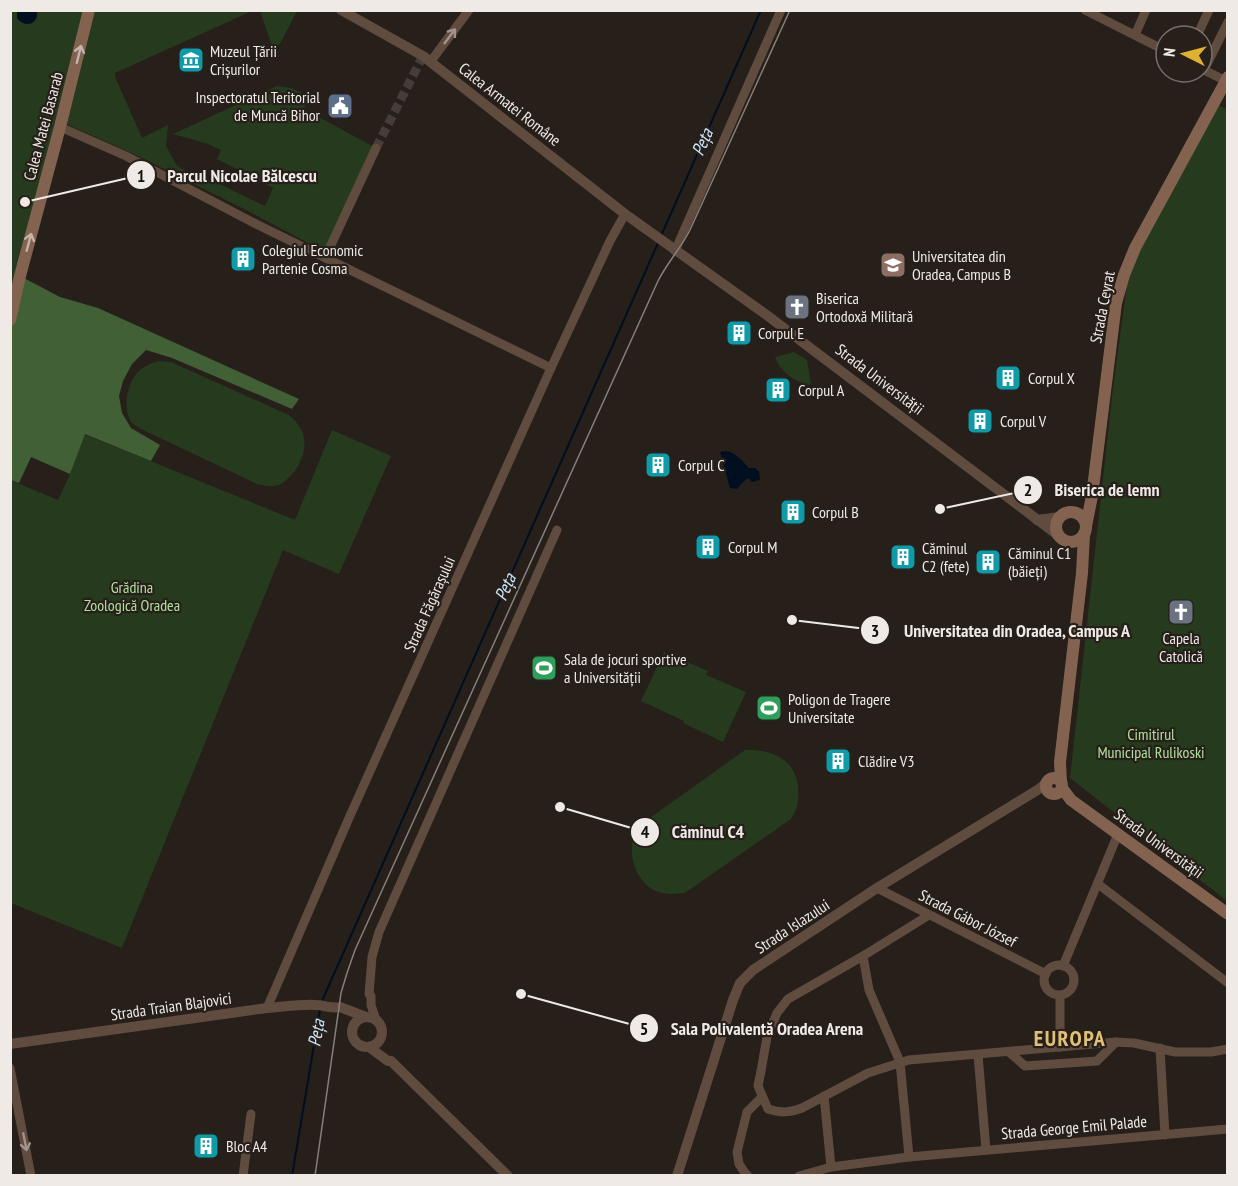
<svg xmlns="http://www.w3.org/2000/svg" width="1238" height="1186" font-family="'PT Sans Narrow',sans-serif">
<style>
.green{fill:#263b1d}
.forest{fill:#426035}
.water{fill:#000f20}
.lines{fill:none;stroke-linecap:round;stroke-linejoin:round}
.stream{stroke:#000f20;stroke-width:2}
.minor-tunnel{stroke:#443d39;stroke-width:9;stroke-dasharray:9 4.5;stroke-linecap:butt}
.minor{stroke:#604b3f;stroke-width:9}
.tertiary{stroke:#604b3f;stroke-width:10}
.secondary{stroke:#836350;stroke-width:12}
.tram{stroke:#867f7b;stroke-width:1.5}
.oneway{stroke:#a1938b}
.oneway2{stroke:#c4b4ab}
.labels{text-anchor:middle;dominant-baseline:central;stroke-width:4.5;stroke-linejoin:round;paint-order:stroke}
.poi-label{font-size:16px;fill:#f0eae7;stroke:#261f1a;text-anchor:start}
.street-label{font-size:16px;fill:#f0eae7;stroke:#261f1a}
.park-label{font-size:16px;fill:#afe09b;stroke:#261f1a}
.water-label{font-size:18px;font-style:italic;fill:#cce6fd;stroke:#261f1a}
.district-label{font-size:22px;font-weight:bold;letter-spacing:1.5px;fill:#dfc076;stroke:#261f1a}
.leader{fill:none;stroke:#f0eae7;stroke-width:2}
.callout-dot{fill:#f0eae7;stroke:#261f1a;stroke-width:2}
.mark-label{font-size:18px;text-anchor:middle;font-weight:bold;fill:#111}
.callout-label{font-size:18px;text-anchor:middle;font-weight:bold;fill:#f0eae7;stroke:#261f1a;stroke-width:4.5;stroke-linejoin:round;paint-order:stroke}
</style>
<rect width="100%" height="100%" fill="#261f1a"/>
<g class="green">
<path d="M11,11H252L115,73L116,79L142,138L168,125L166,146L177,166L204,181L207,178L265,206L273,188L217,159L221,150L205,143L173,134L277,86L291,88L310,96L304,109L376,148L327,253L248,211L136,155L66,124L11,320Z"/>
<path d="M260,11H297L282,40L274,52Z"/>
<path d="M1218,105L1228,110L1227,901L1070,778L1113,388L1129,270Z"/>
<path d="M794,352L807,360L811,384L809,385C793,380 781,373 775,357Z"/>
<path d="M158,361L171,362L289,415C309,431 308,451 295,471C291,475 286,481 281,484C273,488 265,486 257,484L141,429C137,426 132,424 130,420C123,407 127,384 137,373C142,367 150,364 158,361Z"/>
<path d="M332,430L391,456L339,574L283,550L122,948L11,903L10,480L58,500L70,474L84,434L295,520Z"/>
<path d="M664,652L708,671L706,675L746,692L723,742L683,723L684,721L641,701Z"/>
<path d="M745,750C771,749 795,758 798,787C798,793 799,800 797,806C796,811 793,815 791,819L685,893C675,894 665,895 656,891C641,885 630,864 632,847C632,839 636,832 640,825Z"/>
</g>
<path class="forest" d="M20,276L60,297L98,308L299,399L292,409L172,358L146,350L132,364L123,381L119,396L122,413L131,428L160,445L151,461L85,434L70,474L31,457L19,483L11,480L10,320Z"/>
<g class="water">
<path d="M17,11H37C39,24 25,29 17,18Z"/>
<path d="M726,451C737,453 742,461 749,468H755L759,472L760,480L752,482L748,478L745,480L737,489L730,488L720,452Z"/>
</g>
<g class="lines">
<g class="stream">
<path d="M661,236L761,10"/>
<path d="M322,1001L658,243"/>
<path d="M292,1176L320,1009"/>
</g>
<path class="minor-tunnel" d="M376,148L423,56"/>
<g class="minor">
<path d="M1085,10L1166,51"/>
<path d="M1135,35L1146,10"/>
<path d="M1197,36L1209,10"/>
<path d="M431,61L469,10"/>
<path d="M1202,69L1226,81"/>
<path d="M1204,70L1228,22"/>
<path d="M60,127L126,156L258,225L551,368"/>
<path d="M675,251L781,10"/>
<path d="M325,258L376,148"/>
<path d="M1098,884L1228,983"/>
<path d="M877,888L1046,974"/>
<path d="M929,915L863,956L788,999L777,1013L767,1037L761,1071L758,1086L768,1109C780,1113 789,1113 802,1108L868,1073L909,1060L1116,1042L1134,1043L1175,1052H1211L1228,1049"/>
<path d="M863,956L869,990L900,1062L909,1157"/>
<circle cx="1059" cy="980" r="15"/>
<path d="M1063,966L1118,834"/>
<path d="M1060,996V1047"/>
<path d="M267,1008L349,818L551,368L610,241L625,214"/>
<path d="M376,1020L371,1005V996L369,994L372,957L379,932L557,530"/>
<path d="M1160,1048L1165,1135"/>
<path d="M1009,1052L1025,1066L1097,1061L1116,1042"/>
<path d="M978,1055L986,1150"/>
<path d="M10,1068L31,1176"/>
<path d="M824,1096L831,1167"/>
<path d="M243,1176L251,1114"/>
<path d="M748,1176L745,1173L739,1164L737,1152L747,1112L762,1097"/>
<path d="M799,1176L831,1167L909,1157L1228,1129"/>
</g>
<g class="tertiary">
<path d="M341,10L423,56L625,214L768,316L1059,536"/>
<path d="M1037,520L1060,517"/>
<circle cx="367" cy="1032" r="15"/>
<path d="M10,1044L267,1008C283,1007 299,1004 316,1005C324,1005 332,1009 340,1007L366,1017"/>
<path d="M369,1047L388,1061H391L508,1176"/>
<path d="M677,1176L733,1000L740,983L753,970L877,888L1039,789L1046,783"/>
</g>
<g class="secondary">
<path d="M10,320L20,276L60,127L89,10"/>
<circle cx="1071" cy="527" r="15"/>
<path d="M1086,526L1092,496L1116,303L1124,275L1135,248L1228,77"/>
<circle cx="1054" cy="786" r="8"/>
<path d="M1061,782L1060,762L1082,573L1084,534"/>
<path d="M1062,788L1071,800L1228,914"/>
</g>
<path class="tram" d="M315,1176L341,993L347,973L355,950L658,281C667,263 681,248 690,230L790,10"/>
</g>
<defs><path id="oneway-shaft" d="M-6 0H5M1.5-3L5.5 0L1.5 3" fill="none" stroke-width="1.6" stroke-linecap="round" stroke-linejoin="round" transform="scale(1.5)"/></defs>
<g class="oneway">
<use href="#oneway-shaft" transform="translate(450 36) rotate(-53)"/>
<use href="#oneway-shaft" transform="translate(25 1142) rotate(79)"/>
</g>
<g class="oneway2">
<use href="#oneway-shaft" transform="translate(79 54) rotate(-76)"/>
<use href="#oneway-shaft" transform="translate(29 242) rotate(-75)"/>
</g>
<defs>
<g id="museum-square" transform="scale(1.35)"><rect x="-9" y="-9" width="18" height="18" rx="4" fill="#0f9aa8" stroke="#261f1a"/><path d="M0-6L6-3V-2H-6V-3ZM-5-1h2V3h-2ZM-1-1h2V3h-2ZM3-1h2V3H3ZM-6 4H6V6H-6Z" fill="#fff"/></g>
<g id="civic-square" transform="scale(1.35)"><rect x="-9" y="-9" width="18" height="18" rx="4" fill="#5c6f8a" stroke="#261f1a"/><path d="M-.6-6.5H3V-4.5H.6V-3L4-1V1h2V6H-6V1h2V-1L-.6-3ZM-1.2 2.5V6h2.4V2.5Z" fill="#fff"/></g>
<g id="building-square" transform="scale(1.35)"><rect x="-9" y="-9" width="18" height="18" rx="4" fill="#0f9aa8" stroke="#261f1a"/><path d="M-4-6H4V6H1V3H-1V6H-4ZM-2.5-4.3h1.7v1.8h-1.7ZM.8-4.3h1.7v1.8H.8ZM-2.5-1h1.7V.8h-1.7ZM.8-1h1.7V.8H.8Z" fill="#fff"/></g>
<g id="university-square" transform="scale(1.35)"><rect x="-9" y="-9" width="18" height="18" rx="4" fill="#8d6e63" stroke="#261f1a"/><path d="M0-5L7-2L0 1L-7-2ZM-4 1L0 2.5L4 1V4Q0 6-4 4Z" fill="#fff"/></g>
<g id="church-square" transform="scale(1.35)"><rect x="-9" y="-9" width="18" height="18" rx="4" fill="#6b7280" stroke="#261f1a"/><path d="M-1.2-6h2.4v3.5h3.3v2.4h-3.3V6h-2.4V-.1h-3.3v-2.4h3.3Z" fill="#fff"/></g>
<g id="stadium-square" transform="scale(1.35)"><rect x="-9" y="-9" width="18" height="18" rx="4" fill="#2e9e5b" stroke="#261f1a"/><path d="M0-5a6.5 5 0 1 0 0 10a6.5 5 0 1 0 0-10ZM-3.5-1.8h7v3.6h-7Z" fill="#fff"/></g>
</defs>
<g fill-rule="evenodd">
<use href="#museum-square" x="191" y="60"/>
<use href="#civic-square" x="340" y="106"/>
<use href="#building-square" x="243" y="259"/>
<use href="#university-square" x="893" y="265"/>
<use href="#church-square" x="797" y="307"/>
<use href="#building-square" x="739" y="333"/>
<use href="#building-square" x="1008" y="378"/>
<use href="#building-square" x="778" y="390"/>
<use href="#building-square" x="980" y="421"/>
<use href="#building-square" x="658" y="465"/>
<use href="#building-square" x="793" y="512"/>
<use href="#building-square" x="708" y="547"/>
<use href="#building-square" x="903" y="557"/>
<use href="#building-square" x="988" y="562"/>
<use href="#church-square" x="1181" y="612"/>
<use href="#stadium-square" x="544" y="668"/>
<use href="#stadium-square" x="769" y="708"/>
<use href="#building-square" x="838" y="761"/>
<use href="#building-square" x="206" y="1146"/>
</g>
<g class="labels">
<g class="poi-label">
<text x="210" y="51">Muzeul Țării<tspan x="210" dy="18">Crișurilor</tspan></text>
<text x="320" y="97" text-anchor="end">Inspectoratul Teritorial<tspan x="320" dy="18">de Muncă Bihor</tspan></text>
<text x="262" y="250">Colegiul Economic<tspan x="262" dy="18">Partenie Cosma</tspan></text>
<text x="912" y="256">Universitatea din<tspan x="912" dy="18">Oradea, Campus B</tspan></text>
<text x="816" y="298">Biserica<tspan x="816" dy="18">Ortodoxă Militară</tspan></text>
<text x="758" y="333">Corpul E</text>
<text x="1028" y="378">Corpul X</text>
<text x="798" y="390">Corpul A</text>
<text x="1000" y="421">Corpul V</text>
<text x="678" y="465">Corpul C</text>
<text x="812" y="512">Corpul B</text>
<text x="728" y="547">Corpul M</text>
<text x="922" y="548">Căminul<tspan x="922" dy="18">C2 (fete)</tspan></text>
<text x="1008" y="553">Căminul C1<tspan x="1008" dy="18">(băieți)</tspan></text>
<text x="1181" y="638" text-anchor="middle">Capela<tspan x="1181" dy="18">Catolică</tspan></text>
<text x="564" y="659">Sala de jocuri sportive<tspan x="564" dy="18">a Universității</tspan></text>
<text x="788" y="699">Poligon de Tragere<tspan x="788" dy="18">Universitate</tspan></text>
<text x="858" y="761">Clădire V3</text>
<text x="226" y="1146">Bloc A4</text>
</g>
<g class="street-label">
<text transform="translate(510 104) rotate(38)">Calea Armatei Române</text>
<text transform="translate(43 126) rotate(-75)">Calea Matei Basarab</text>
<text transform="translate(1102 307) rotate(-79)">Strada Ceyrat</text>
<text transform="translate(880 379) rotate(37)">Strada Universității</text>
<text transform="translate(429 604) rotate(-66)">Strada Făgărașului</text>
<text transform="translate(1159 843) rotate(36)">Strada Universității</text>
<text transform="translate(968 918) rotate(27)">Strada Gábor József</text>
<text transform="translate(792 926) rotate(-33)">Strada Islazului</text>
<text transform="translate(171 1006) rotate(-8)">Strada Traian Blajovici</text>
<text transform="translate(1074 1127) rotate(-5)">Strada George Emil Palade</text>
</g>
<g class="park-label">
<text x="132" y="587">Grădina<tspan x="132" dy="18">Zoologică Oradea</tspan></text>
<text x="1151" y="734">Cimitirul<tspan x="1151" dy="18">Municipal Rulikoski</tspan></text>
</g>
<g class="water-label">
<text transform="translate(702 142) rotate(-66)">Peța</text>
<text transform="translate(505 587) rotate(-66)">Peța</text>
<text transform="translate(316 1033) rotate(-80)">Peța</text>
</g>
<g class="district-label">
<text x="1070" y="1038">EUROPA</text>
</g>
</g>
<path class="leader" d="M25 202L141 175M940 509L1028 490M792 620L875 630M560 807L645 832M521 994L644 1028"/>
<g class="callout-dot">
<circle cx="25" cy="202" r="6"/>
<circle cx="940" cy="509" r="6"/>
<circle cx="792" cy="620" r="6"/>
<circle cx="560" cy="807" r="6"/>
<circle cx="521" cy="994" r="6"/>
<circle cx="141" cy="175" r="15"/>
<circle cx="1028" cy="490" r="15"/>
<circle cx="875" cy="630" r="15"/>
<circle cx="645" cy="832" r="15"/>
<circle cx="644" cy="1028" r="15"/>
</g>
<g class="mark-label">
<text x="141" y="182">1</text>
<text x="1028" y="496">2</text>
<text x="875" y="637">3</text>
<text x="645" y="838">4</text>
<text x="644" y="1035">5</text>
</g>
<g class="callout-label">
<text x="242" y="182">Parcul Nicolae Bălcescu</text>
<text x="1107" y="496">Biserica de lemn</text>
<text x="1017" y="637">Universitatea din Oradea, Campus A</text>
<text x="708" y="838">Căminul C4</text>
<text x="767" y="1035">Sala Polivalentă Oradea Arena</text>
</g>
<rect width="1238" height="1186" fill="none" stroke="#f0eae7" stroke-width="24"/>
<g transform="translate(1184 54) rotate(276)"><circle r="28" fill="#261f1a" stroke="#77706c" stroke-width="1.5"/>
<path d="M0-4.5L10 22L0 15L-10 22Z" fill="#deb133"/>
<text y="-9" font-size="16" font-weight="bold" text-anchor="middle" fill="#f0eae7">N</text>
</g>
</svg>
